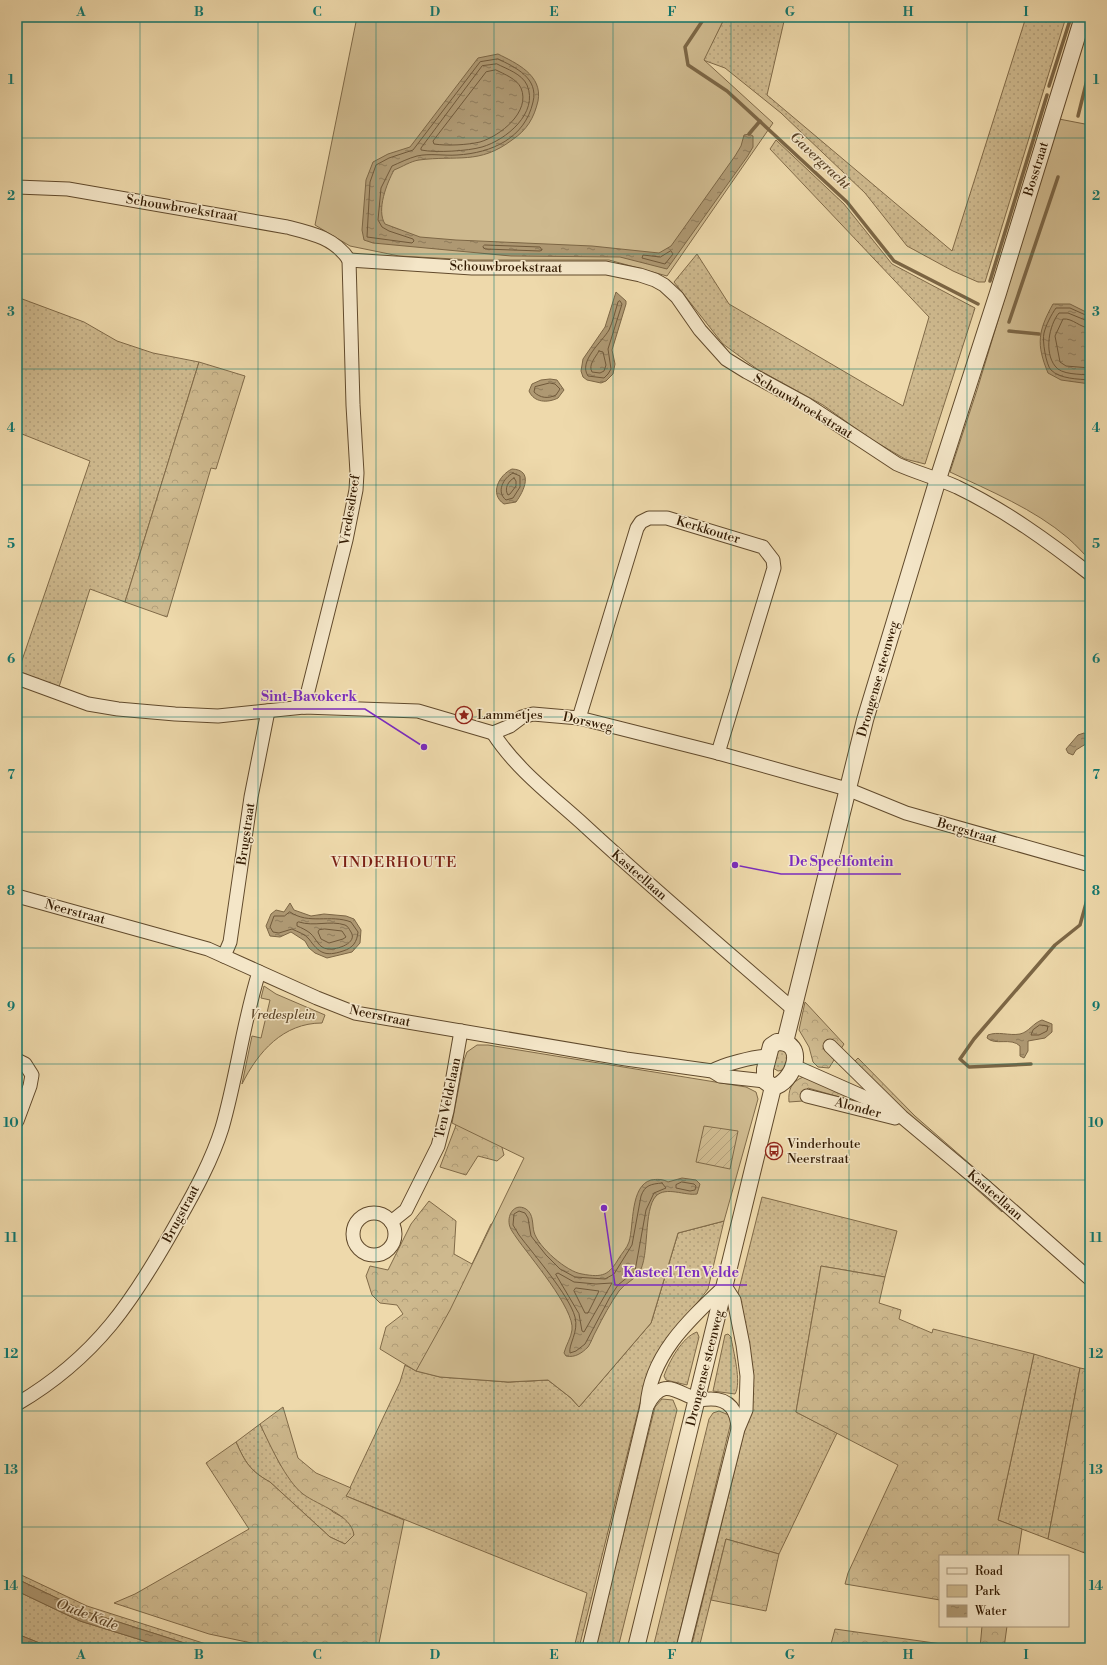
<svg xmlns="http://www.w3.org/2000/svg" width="1107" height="1665" font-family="'Libre Bodoni',serif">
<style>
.grass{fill:url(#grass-dots);stroke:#806a48}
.forest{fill:url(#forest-crowns);stroke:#806a48}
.park{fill:#ceb98e;stroke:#806a48}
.garden{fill:url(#garden-furrows);stroke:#806a48}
.water{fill:url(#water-ripples);stroke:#7c6645}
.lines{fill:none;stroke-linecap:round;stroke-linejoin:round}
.shore{stroke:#70593a;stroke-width:1}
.stream{stroke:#7c6645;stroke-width:3.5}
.minor-casing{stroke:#614a2c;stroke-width:15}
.tertiary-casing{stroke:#614a2c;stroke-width:18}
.minor{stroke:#f4e6c8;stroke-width:13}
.tertiary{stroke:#f4e6c8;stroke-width:16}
.grid{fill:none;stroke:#0f766e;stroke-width:1;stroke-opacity:0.55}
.labels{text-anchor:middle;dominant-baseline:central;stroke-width:3;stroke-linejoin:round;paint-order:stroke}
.street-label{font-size:13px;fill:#321a02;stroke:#f4e6c8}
.poi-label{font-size:13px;fill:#321a02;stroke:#f4e6c8;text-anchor:start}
.park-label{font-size:13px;font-style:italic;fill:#614a2c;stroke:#f4e6c8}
.water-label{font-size:14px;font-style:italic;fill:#5d4629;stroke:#f4e6c8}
.quarter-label{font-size:15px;letter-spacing:1px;fill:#7a1f14;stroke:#f4e6c8}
.leader{fill:none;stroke:#7b2cbf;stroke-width:1.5}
.callout-dot{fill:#7b2cbf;stroke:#f4e6c8;stroke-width:1.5}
.callout-label{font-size:14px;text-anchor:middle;font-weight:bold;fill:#7b2cbf;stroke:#f4e6c8;stroke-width:3;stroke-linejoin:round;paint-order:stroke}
.neatline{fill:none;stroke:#0f766e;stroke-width:1.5}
.grid-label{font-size:13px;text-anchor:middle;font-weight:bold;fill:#0f766e}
</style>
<defs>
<pattern id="grass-dots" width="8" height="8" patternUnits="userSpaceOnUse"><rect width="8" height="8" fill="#ceb98e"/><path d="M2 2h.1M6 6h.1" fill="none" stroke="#b19e79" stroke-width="1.8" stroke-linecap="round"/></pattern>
<pattern id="forest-crowns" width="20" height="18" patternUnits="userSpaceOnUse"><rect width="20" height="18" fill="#ceb98e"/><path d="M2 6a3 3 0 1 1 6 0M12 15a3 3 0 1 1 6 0" fill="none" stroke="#b19e79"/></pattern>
<pattern id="garden-furrows" width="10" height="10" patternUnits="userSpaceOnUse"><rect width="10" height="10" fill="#ceb98e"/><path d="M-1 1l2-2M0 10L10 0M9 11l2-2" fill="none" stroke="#b19e79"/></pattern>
<pattern id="water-ripples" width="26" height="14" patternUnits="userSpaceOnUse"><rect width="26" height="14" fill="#ae9872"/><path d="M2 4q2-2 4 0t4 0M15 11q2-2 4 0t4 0" fill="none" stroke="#8e7b5b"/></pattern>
</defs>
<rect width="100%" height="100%" fill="#eed9ab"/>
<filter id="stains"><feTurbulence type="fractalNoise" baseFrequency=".005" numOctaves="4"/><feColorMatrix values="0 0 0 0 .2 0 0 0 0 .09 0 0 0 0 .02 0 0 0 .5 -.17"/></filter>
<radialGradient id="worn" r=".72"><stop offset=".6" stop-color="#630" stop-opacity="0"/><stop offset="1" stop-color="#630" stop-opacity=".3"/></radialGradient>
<g class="grass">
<path d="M725,17H785L767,95L952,251L1026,17H1066L985,282H978L953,271L907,246L865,193L781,113L725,68L703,60Z"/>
<path d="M776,140L844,204L892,264L975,308L925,464L905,459L869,438L823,405L757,369L723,344L674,282L697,254L729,304L903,406L929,317L770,149Z"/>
<path d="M17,297L84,322L117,341L153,353L199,362L125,602L90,589L59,687L18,672L90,461L17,432Z"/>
<path d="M778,1047L790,1055L784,1070L778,1071L773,1068Z"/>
<path d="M762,1197L897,1231L885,1277L821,1266L796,1412L837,1433L779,1554L726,1539L699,1648H691L749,1412L750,1369L738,1293Z"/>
<path d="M724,1221L708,1289L670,1338L642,1395L579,1648H574L587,1593L346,1496L400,1382L405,1365L416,1371L508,1382L548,1380L571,1398L579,1407L651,1323L678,1233Z"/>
<path d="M697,1332L699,1337L687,1385L666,1380L664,1376C669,1362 682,1337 697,1332Z"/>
<path d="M728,1334L731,1337C733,1350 742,1383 735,1394L713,1391L725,1335Z"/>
<path d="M1034,1354L1080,1368L1048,1539L998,1520Z"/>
<path d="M662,1399L673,1400L677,1410L618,1648H595L655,1407Z"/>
<path d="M719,1411L729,1415L731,1422L676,1648H653L709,1419L713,1413Z"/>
<path d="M260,1424L281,1466L333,1512L346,1519L353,1528L354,1535L345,1544L330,1537L270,1482C250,1471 245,1462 236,1442Z"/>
<path d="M17,1573L87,1606L206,1644L224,1648H200L84,1611L17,1579Z"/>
<path d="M17,1591L80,1621L167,1648H52L17,1634Z"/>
</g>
<g class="forest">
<path d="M199,362L245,376L216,469L211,468L167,617L125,602Z"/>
<path d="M805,1002L844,1044L829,1068L818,1067L813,1062L809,1047L799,1030Z"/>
<path d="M858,1058L915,1116L1009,1198L1002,1212L909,1129L853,1063Z"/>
<path d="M803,1077L808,1078L867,1105L808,1088L805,1091L803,1101L789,1102C788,1090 791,1082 803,1077Z"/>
<path d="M464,1101L495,1121L504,1155L497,1161L478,1156L466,1175L440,1167L455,1128Z"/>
<path d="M429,1201L456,1221L454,1254L472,1264L491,1224L648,1227L724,1221L678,1233L651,1323L579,1407L571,1398L548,1380L508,1382L440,1377L416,1371L380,1349L386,1327L403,1314L397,1305L380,1303L372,1295L366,1276L370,1266L388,1270L411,1224Z"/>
<path d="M821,1266L885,1277L879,1303L901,1310L899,1319L932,1333L933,1329L1034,1354L998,1520L1022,1529L1018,1556H940V1600L845,1584L848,1573L898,1465L796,1412Z"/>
<path d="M1080,1368L1090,1370V1555L1048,1539Z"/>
<path d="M283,1407L298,1458L316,1473L351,1488L346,1496L404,1520L378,1648H275L209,1634L114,1603L135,1594L249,1529L206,1463L236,1442C245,1462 250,1471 270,1482L330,1537L345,1544L354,1535C351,1514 319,1506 303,1494C286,1481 270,1445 260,1424Z"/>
<path d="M726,1539L779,1554L766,1611L711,1600Z"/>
<path d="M982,1626H1007L1004,1648H980Z"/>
<path d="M835,1629L970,1648H830Z"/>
</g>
<g class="park">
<path d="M357,17H725L704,60L773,123L667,276L609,260H473L399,256L350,246L315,225Z"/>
<path d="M1059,119L1090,125V560C1083,553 1076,545 1068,538C1034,509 990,491 950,472L977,390Z"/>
<path d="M264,986L276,994L325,1015L322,1023C283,1023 258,1052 242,1084L252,1036L261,1038L270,1000L261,998Z"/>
<path d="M477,1045H488L746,1087L756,1092L758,1099L724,1221L678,1233L651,1323L579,1407L571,1398L548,1380L508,1382L440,1377L416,1371L450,1310L524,1158L452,1123L464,1060L467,1052Z"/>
</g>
<path class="garden" d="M704,1126L738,1131L730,1169L696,1162Z"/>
<g class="water">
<path d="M498,54C516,63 543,75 538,101C534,118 527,130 512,140C479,165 457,155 419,160C411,161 402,167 394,170C387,183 376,210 385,224L420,237L456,240L592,246L659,253L671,246L735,156L741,146L744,135L749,134L753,136V147L747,157L667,269L620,257L511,256L373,243L364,240L362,230L366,180L373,162L388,154L410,147L478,58Z"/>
<path d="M616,292L626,301V304L612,350L615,364L613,374L606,381L601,383L587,380L583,377L581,371L583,359L605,327Z"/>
<path d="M1053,304H1070L1090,314V384L1061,380L1048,373C1036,344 1038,331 1053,304Z"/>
<path d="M550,379L557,380L564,390L558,398C548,403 534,403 529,391L532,384L541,380Z"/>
<path d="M512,469C534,470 524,491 516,502L504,504C489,494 499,475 512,469Z"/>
<path d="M1084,733L1089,737V742L1076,750L1073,755L1068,753L1066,749L1078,735Z"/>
<path d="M290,903L294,910L311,916L324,914L346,916L354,919L361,930L360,943L352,952L327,958L315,953L309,948L305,941L291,932L280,937L270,936L266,926L271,914L276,910L284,912Z"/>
<path d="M1042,1020L1052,1024V1032L1045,1038L1028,1041V1051L1024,1058L1020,1056V1046C1011,1037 995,1046 987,1038L988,1035C998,1031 1009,1036 1020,1034C1029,1032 1033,1023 1042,1020Z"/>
<path d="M682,1178L696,1180L700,1184L697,1194C685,1196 666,1186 656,1196C643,1210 650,1256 639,1273C634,1280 624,1284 619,1291C610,1304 603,1317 596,1331C593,1336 591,1343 588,1347C582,1353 575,1358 566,1356L564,1353C566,1345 571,1338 572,1330C575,1309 529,1256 516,1237C514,1234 511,1230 510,1227C506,1216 514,1202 526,1209C534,1214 532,1225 534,1232C538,1247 567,1272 582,1274C603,1278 609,1275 619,1258C622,1253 627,1248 629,1242C634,1225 630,1186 651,1180C657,1179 663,1179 668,1182Z"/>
<path d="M17,1579L84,1611L200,1648H167L80,1621L17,1591Z"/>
<path d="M17,1634L52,1648H17Z"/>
</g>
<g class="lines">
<g class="shore">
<path d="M498,59C515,67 539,78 533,102C525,138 492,153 457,155C444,156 430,153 417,156C409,158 399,163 392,166L381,188L378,220L382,227L389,231L413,239L414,241L412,243L367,237L370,182L376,165L389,158L413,150L480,62Z"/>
<path d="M497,64C507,69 522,74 527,85C539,113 506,140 482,147C468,151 436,153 421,150V148L482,66Z"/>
<path d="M496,70C504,74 517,79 521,88C531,112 500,136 480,142C467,145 447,146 434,144L433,141L486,72Z"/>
<path d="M485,245L540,247L542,250L540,251L485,249L483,247Z"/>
<path d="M671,251L673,254L665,264L642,258L643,255L660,257Z"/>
<path d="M620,301L622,304L608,349L611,369L608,374L604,378L588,376C578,361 602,342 609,330C613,321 615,312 618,302Z"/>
<path d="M1090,317L1070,308H1056C1051,315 1046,325 1044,333C1042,340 1046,365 1051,370C1060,379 1078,379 1090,380"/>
<path d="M1090,322L1068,313H1059C1049,325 1044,352 1055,366C1061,375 1080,374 1090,375"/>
<path d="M1090,328C1080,328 1073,318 1063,319L1055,336L1060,362L1066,366L1090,368"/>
<path d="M599,351L603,352L606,365L604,371L600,373L592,372C588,365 595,358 599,351Z"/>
<path d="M550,383L555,384L560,389L556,395C548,399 540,398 534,392L535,387Z"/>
<path d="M513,473L520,476V487L513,498L506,500C496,492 503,478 513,473Z"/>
<path d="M514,478L516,481V486L510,494L508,495C504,489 508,481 514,478Z"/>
<path d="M290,912C309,925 330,914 351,922L358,932C357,942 353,948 343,951C325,957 319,953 309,939C305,934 298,932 292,929L279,933L273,932L270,927L274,916H284Z"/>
<path d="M299,922C314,927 330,920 345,925C348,926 349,929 351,932C358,943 337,950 328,949C318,948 317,939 310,933C306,930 302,928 297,926V923Z"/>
<path d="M325,929L342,931L346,937L343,939L329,943L321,939L318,932L319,930Z"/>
<path d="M1040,1025L1048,1026L1047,1031L1039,1035H1031L1033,1030Z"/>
<path d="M682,1182L694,1184L696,1186L695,1190L690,1191L676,1188V1185Z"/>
<path d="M662,1183L666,1188L654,1193L646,1210L635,1271L618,1285L610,1297L585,1344L576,1351L570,1353C568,1345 579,1332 575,1317C569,1295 534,1255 519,1235L513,1225L514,1214L519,1211L525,1213L528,1218L531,1236L546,1255L560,1269L575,1277L605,1279L614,1274L632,1245L641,1196C645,1185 651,1184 662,1183Z"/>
<path d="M556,1274L558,1273L574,1282L596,1284L612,1283L584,1332L582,1331L579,1314Z"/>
<path d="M576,1288L599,1291L588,1313H585L574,1291Z"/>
</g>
<g class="stream">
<path d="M705,17L685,47L688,65L727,91L847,202L894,261L978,304"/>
<path d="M1049,86L1071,17"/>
<path d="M1078,116L1090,68"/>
<path d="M749,134L760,121"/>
<path d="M990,281L1047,95"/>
<path d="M1009,322L1058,177"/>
<path d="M1009,331L1039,334"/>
<path d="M1031,1064L969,1067L960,1059L974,1039L1055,945L1080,925L1090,889"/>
</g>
<g class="minor-casing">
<g id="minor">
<path d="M17,187L68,189L287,227C311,233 335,238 349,260"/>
<path d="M349,260L472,268H606L640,275L655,280L664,285L677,297L700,330L726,359L747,372L806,404L897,464C917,473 937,478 957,487C1005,510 1049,542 1090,574"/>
<path d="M17,678L88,704L118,709L175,714L218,716L304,707L418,711L493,733L510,726L522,717L533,714L579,718L718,753L847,789L906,813L1090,865"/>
<path d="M304,707L346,540L356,490L357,473L353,405L349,260"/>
<path d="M579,718L637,528L641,522L649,518H667L763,547L773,560L774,568L718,753"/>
<path d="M493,733C516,769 552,796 584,825C652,888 723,948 793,1009"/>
<path d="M17,896L208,949L317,998L355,1013L626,1059L712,1071L720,1076L765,1081"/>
<path d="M224,956L230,942L251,797L268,711"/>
<path d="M830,1046L902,1117L987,1188L1090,1279"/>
<path d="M17,1060L25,1064L32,1075L30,1086L17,1121"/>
<path d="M794,1066L889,1108"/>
<path d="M712,1071C724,1064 753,1057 767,1056"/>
<path d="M807,1096L895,1118"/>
<circle cx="374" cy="1234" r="21"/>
<path d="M391,1222L406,1210L438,1146L447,1111L461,1031"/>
<path d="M17,1404C97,1357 134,1300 178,1221C195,1191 212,1160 222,1128C237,1076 243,1023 259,972"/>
<path d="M647,1406C663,1377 674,1391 696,1399C700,1400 706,1399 711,1399C730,1399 737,1411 738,1428"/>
<path d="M589,1648L647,1406C650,1355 690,1319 725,1286L734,1300L743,1345L747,1376L746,1410L738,1429L683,1648"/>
</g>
</g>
<g class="tertiary-casing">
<g id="tertiary">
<path d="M777,1042C808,1041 794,1083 773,1087L765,1081V1069L771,1046Z"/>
<path d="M785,1042L865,720L938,479L998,293L1083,17"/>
<path d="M636,1648L773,1087"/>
</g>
</g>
<use href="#minor" class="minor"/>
<use href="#tertiary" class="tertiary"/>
</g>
<path class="grid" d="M140,17V1648M258,17V1648M376,17V1648M494,17V1648M613,17V1648M731,17V1648M849,17V1648M967,17V1556M17,138H1090M17,254H1090M17,369H1090M17,485H1090M17,601H1090M17,717H1090M17,832H1090M17,948H1090M17,1064H1090M17,1180H1090M17,1296H1090M17,1411H1090M17,1527H1090M967,1626V1648"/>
<defs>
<g id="sight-ring" transform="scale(0.9)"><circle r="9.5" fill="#f4e6c8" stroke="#8f2418" stroke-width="1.5"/><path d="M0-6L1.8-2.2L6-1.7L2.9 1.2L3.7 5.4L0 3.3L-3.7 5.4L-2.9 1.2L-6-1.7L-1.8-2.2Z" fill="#8f2418"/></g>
<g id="bus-ring" transform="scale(0.9)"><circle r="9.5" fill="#f4e6c8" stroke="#8f2418" stroke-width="1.5"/><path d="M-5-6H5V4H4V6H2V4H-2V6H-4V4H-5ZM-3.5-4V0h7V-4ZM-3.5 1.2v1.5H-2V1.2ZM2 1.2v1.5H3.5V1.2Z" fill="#8f2418"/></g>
</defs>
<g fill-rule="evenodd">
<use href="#sight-ring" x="464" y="715"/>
<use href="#bus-ring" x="774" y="1151"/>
</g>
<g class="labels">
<g class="street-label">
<text transform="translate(1036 169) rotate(-73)">Bosstraat</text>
<text transform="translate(182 208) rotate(9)">Schouwbroekstraat</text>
<text transform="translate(506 267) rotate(1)">Schouwbroekstraat</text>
<text transform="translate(803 406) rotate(31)">Schouwbroekstraat</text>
<text transform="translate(350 510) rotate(-81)">Vredesdreef</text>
<text transform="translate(708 530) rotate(17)">Kerkkouter</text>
<text transform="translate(878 679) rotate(-74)">Drongense steenweg</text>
<text transform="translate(588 722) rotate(12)">Dorsweg</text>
<text transform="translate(967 831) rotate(16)">Bergstraat</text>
<text transform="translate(246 834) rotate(-82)">Brugstraat</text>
<text transform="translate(639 875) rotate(41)">Kasteellaan</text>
<text transform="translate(75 912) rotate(15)">Neerstraat</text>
<text transform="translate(380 1016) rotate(12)">Neerstraat</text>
<text transform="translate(448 1098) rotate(-78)">Ten Veldelaan</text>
<text transform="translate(858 1108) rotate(15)">Alonder</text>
<text transform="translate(995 1195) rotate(41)">Kasteellaan</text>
<text transform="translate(181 1214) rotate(-62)">Brugstraat</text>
<text transform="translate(705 1368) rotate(-76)">Drongense steenweg</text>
</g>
<g class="poi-label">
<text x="477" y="715">Lammetjes</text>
<text x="787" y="1144">Vinderhoute<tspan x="787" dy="15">Neerstraat</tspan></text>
</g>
<g class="park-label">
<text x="283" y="1015">Vredesplein</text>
</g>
<g class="water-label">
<text transform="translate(820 161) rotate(43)">Gavergracht</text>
<text transform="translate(87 1615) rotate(21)">Oude Kale</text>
</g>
<g class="quarter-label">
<text x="394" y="862">VINDERHOUTE</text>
</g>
</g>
<path class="leader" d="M424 747L365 709H253M735 865L781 874H901M604 1208L615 1285H747"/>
<g class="callout-dot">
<circle cx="424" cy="747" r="4"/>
<circle cx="735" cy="865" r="4"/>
<circle cx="604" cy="1208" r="4"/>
</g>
<g class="callout-label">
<text x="309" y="701">Sint-Bavokerk</text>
<text x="841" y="866">De Speelfontein</text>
<text x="681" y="1277">Kasteel Ten Velde</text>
</g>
<rect width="1107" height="1665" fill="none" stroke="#eed9ab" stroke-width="44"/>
<rect x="939" y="1555" width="130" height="72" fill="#f4e6c8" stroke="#a69479"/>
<rect x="947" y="1568" width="20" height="6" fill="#f4e6c8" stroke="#a69479"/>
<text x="975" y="1575" font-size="12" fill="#321a02">Road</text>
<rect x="947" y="1585" width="20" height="12" fill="#ceb98e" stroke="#a69479"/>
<text x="975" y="1595" font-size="12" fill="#321a02">Park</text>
<rect x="947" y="1605" width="20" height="12" fill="url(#water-ripples)" stroke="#a69479"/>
<text x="975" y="1615" font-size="12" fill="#321a02">Water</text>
<rect x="22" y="22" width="1063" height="1621" class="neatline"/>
<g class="grid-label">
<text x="81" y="16">A</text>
<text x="199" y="16">B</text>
<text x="317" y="16">C</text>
<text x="435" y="16">D</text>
<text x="554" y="16">E</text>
<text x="672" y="16">F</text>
<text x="790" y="16">G</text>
<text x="908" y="16">H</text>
<text x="1026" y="16">I</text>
<text x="11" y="84">1</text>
<text x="1096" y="84">1</text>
<text x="11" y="200">2</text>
<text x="1096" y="200">2</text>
<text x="11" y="316">3</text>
<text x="1096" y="316">3</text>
<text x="11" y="432">4</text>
<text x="1096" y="432">4</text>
<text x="11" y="548">5</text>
<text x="1096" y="548">5</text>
<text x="11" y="663">6</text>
<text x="1096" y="663">6</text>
<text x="11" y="779">7</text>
<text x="1096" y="779">7</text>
<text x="11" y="895">8</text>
<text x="1096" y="895">8</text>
<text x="11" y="1011">9</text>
<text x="1096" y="1011">9</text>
<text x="11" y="1127">10</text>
<text x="1096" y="1127">10</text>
<text x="11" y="1242">11</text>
<text x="1096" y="1242">11</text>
<text x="11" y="1358">12</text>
<text x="1096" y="1358">12</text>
<text x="11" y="1474">13</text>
<text x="1096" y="1474">13</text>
<text x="11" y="1590">14</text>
<text x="1096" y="1590">14</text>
<text x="81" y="1659">A</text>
<text x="199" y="1659">B</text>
<text x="317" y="1659">C</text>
<text x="435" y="1659">D</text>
<text x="554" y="1659">E</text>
<text x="672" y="1659">F</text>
<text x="790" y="1659">G</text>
<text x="908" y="1659">H</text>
<text x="1026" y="1659">I</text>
</g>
<rect width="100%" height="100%" filter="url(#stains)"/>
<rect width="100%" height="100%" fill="url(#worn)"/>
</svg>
